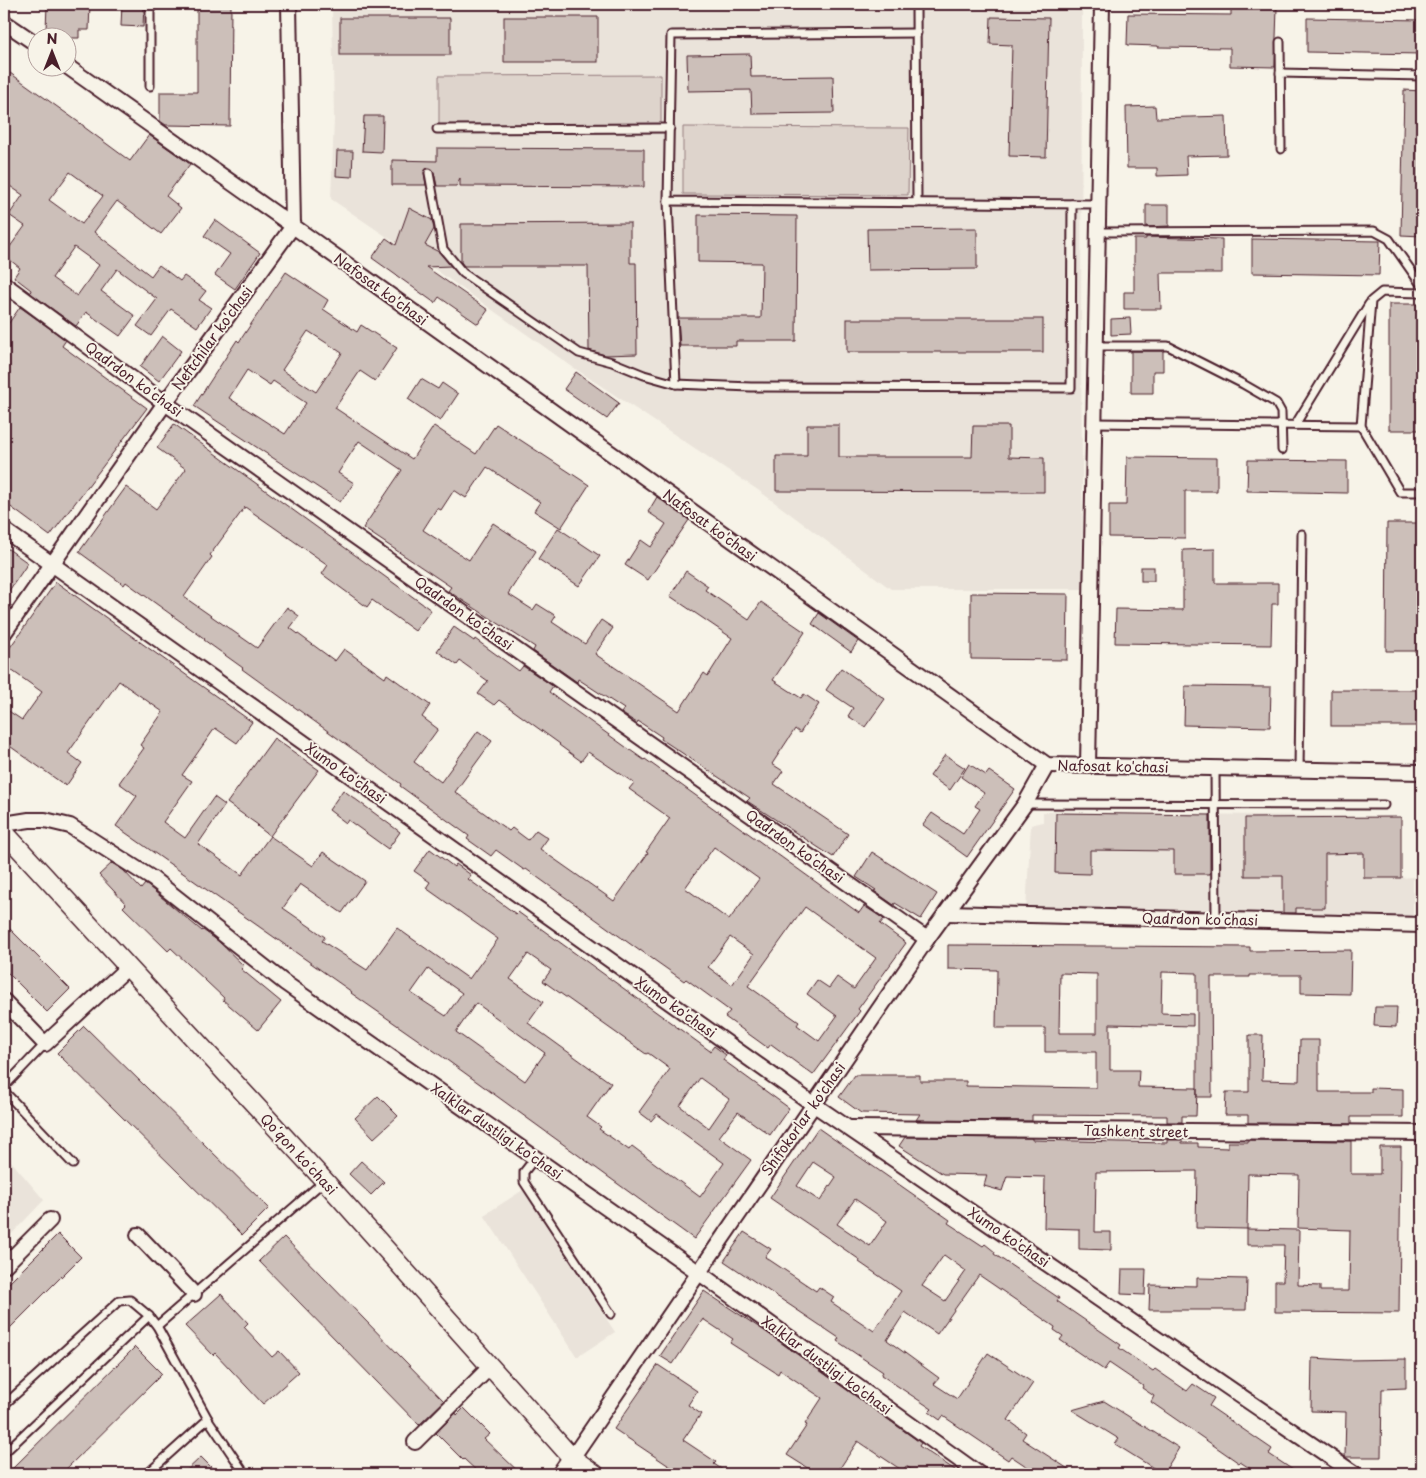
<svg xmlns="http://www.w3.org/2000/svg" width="1426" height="1478" font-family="'Playpen Sans',sans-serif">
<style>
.built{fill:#eae3da}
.green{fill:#ded4cc;stroke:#947a7c}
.building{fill:#ccbfb9;stroke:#4a1f2b;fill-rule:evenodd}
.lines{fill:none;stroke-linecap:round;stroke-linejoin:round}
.service-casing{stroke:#4a1f2b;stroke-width:11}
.minor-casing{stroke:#4a1f2b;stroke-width:18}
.tertiary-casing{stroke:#4a1f2b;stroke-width:21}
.service{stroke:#f7f3e8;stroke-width:7}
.minor{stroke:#f7f3e8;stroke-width:14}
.tertiary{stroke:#f7f3e8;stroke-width:18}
.labels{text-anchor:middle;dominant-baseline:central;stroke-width:4;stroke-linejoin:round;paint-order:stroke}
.street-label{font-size:14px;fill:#4a1f2b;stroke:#f7f3e8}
</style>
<rect width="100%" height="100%" fill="#f7f3e8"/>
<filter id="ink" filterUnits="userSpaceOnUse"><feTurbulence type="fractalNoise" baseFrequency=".02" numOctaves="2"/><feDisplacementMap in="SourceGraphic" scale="10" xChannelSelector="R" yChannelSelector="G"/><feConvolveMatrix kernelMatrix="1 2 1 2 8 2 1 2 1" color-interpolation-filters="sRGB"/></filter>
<g filter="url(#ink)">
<g class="built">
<path d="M332,4H1082L1081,346L1083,589H891L758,490L574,368L436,270L331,199L334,119Z"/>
<path d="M1043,812L1401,817V878L1413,877V918L1026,910L1031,825L1043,822Z"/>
<path d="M4,1153L44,1200L4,1242Z"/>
<path d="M523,1190L615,1332L577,1357L484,1215Z"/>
</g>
<g class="green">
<path d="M661,75V124L439,125V76Z"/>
<path d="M683,127L909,128L908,195L683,194Z"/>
</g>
<g class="building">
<path d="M47,4H90L89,30H79V38H53V31L46,30Z"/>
<path d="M122,4H144L143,27L121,26Z"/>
<path d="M197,4H231L230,126L166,125L160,121V92H197Z"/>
<path d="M1231,7L1277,8L1275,67L1230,66V48L1158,47V46L1127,45L1128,14L1231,15Z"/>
<rect x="504" y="17" width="94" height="45"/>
<path d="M991,17L1049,18L1046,157L1009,156L1012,45L990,44Z"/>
<rect x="340" y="18" width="110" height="37"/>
<path d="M1307,18L1422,20V54L1307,52Z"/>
<path d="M750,54L751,77L833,76L834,113L752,114L751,90L688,91L687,55Z"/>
<path d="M10,73L84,126V127L130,161L149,135L190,164L166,196L181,208L161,234L117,201L94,232L151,276L159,265L180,281L184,276L206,291L199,300L211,308L197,327L171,309L151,336L137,326L157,299L117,269L101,291L135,316L120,336L86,312L76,326L30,293L31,290L14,277L20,268L4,255L25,226L9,215L23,195L4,182V81ZM70,172L103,196L82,224L49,200ZM74,247L99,265L77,296L52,278Z"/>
<path d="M1404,90L1422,91V236L1401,235Z"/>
<path d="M1155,106L1156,118L1226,116L1227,155L1186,156L1187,175L1157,176V168H1127L1126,107Z"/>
<path d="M364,116H383L382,152L362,151Z"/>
<path d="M437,148L644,149V187L460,186V178L456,186H437L434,172L429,168L424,172L426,185H392V160L437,161Z"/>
<path d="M337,151H353L352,177L336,176Z"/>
<path d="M1146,205H1169V226L1146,227Z"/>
<path d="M409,208L432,220L434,229L425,245L439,252L451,266L426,267L488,310L478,324L439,297L435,303L372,258L386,238L396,245Z"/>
<path d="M698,215L797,216L796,341H736V346H680L678,318H761L762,263L698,262Z"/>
<path d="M215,220L260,253L235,289L215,275L230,254L204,236Z"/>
<path d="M630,223V263H636L637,354L605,355L589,350L588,266H464L461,262V224Z"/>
<path d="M977,228V269L868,270L867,229Z"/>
<path d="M1146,237L1222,239V273H1160L1161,309H1124V292H1134V239H1146Z"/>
<path d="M1252,239L1380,241L1379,275L1252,273Z"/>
<path d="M286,272L328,300L323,309L357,332L361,325L397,348L375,381L360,371L335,408L412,459L434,426L476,454L496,424L589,485L561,528L534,511L540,502L487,467L466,498L454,490L441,510L437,508L423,530L469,560L493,523L536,551L508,594L533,610L537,604L556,616L552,622L585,644L601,620L613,628L595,654L679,711L704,673L708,676L732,638L670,596L686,571L708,586L705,590L749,620L761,602L805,632L773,680L801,698L804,694L819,704L800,733L795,729L772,764L783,771L774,784L848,834L833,857L747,801L750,798L661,739L662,737L638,721L637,723L621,713L624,709L578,679L577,682L533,651L535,647L448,591L451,587L363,528L402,470L359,441L338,473L354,483L340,502L194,406L237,340L239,342ZM308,331L342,353L316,392L282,370ZM247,370L270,385L273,381L306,403L285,434L229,398Z"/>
<rect x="1389" y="304" width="33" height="126"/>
<path d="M20,307L66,340L62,346L147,408L50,536L4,502V330Z"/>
<path d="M1130,318L1131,334L1111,335V319Z"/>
<rect x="847" y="319" width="196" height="33"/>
<path d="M162,336L181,351L159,381L140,367Z"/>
<path d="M1131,351H1163V371H1153V393H1131Z"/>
<path d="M576,372L619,403L607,419L564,389Z"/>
<path d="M421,379L438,389L442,383L458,394L440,421L408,399Z"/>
<path d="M174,424L431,610L415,631L372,600L367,607L322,574L328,565L245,507L210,555L212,557L184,597L257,648L287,607L299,616L290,628L335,661L344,649L385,678L387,674L430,705L422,717L438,729L414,762L441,782L478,731L492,741L455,792L509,831L512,828L528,840L536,830L548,838L540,849L614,901L648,853L646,852L670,818L629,789L634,783L588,752L581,761L559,745L560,744L499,700L494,705L478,694L488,681L460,661L457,665L437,651L454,627L474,641L475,639L519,671L523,666L553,686L549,692L644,760L645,759L859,913L864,906L884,919L880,924L906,943L858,1009L860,1011L813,1075L771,1044L768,1048L725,1017L730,1011L686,979L684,981L640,950V951L526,869L524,870L496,850L491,856L467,839L469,836L400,786L401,784L242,669L243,668L204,640L205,639L126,582L124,585L79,552L126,487L156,509L186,469L157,448ZM714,847L759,879L729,920L685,888ZM805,907L876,958L854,989L837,977L829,988L817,980L807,994L837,1016L819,1041L797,1025L799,1022L748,986ZM730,937L754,954L732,985L708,967Z"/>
<path d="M807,425H839V457H972L973,426H1009V457L1044,458V492L776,491V456H807Z"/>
<path d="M1127,457L1217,458V491H1185V538L1109,537V505H1126Z"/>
<path d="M1248,460L1347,461V493L1247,491Z"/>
<path d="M657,497L689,520L648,580L625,565L641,540L651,547L666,524L648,512Z"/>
<path d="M1387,523H1421L1420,651H1386Z"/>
<path d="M558,528L600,556L579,586L538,559Z"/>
<path d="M4,546L28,563L4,598Z"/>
<path d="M1215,549V583H1278V604H1272L1271,645L1115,643L1116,609L1183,610V550Z"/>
<rect x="1141" y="567" width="13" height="14"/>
<path d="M56,582L252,722L237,743L215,728L182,775L192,781L163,822L185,838L214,797L225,805L198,844L242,875L270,836L313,866L323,852L365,881L342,913L300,884L283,908L325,937L322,941L367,970L397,928L469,979L498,939L426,888L430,882L414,871L430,849L454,867L456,864L471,875L468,879L516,914L518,912L710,1051L714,1046L726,1055L723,1060L789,1108L770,1135L738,1112L719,1137L751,1160L694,1239L440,1055L351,993L352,992L116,826L137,796L119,783L144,748L140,745L163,712L119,681L68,753L82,763L66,786L4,742V708L22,720L42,692L4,665V656ZM528,954L551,970L543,981L646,1054L648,1053L670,1069L639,1112L651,1121L657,1114L724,1163L700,1197L632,1146L629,1150L599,1129L601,1127L587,1117L611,1083L528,1023L543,1002L510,979ZM428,969L462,993L446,1016L411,993ZM476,1003L545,1053L525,1081L456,1032ZM700,1078L729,1099L709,1128L680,1106Z"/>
<path d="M971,593L1068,594L1067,660L971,659Z"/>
<path d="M819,613L858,641L851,652L812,624Z"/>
<path d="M841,668L885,699L865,727L848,716L853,708L826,690Z"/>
<path d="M1185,686L1271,687L1270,727L1184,725Z"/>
<rect x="1331" y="690" width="91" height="36"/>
<path d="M274,738L319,770L270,836L257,826L258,825L227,803Z"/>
<path d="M945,755L965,768L950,790L930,776Z"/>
<path d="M969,764L986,775L989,771L1015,789L967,857L923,825L932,813L963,834L980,809L975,806L984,793L961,777Z"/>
<path d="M343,790L400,832L388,849L348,820L346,823L329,810Z"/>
<path d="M1056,813L1210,815V874H1174V851L1090,850V874L1055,873Z"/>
<path d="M1401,817V878H1364V853L1325,854V908H1296V913H1283V876H1245V818Z"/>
<path d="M872,852L937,894L921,919L895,903L894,905L874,891L876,890L856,877Z"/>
<path d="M112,863L123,870L141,889L145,884L148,886L202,931L203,930L217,940L244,966L241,969L281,1002L258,1030L223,1000L224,998L171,948L168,951L123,907L126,904L99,875Z"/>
<path d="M4,923L70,989L47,1012L4,969Z"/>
<path d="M948,945L1250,947V951L1351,950L1350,994L1301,993V975H1250V977H1211L1212,1097H1197V973L1162,972L1161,1013L1193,1014V1026L1110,1024V1070H1139L1138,1087L1197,1088L1196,1116H1182V1122H1167V1116L1032,1115V1121L916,1120L920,1114L861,1113L839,1097L855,1075H920V1081H966V1086L1096,1088V1052H1045V1028H996L997,970L948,969ZM1060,973L1097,974V1033H1059Z"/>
<path d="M1375,1007H1397L1396,1027L1374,1026Z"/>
<path d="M84,1026L269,1208L242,1235L57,1053Z"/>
<path d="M1249,1035H1263L1262,1080L1299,1081L1300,1040H1319V1092H1371V1088L1403,1089V1117H1351V1124L1248,1123V1115H1225L1226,1092H1249Z"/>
<path d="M378,1096L398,1116L374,1138L355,1118Z"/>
<path d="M818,1128L950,1220L948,1223L983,1246L985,1244L995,1252L994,1254L1059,1298L1057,1301L1121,1345L1119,1348L1153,1371L1155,1369L1187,1391L1193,1384L1214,1398L1209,1406L1272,1449L1269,1454L1299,1474H1259L1240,1462L1239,1463L1151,1402L1154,1396L1142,1388L1143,1386L1109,1363L1104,1370L1060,1340L1063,1336L1054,1330L1055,1327L979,1275L937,1334L905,1312L887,1340L939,1378L934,1384L957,1399L988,1353L1033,1383L1008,1420L1026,1433L1022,1439L1076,1474H1038L1011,1456L1008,1460L943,1416L940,1420L929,1412L932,1409L881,1375L883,1372L837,1341L839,1338L724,1261L744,1232L771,1249L765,1257L816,1291L819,1287L834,1297L831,1302L874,1331L901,1291L859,1262L860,1260L770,1198ZM813,1162L836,1177L820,1201L797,1186ZM855,1199L887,1221L870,1246L837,1224ZM944,1255L966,1271L945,1301L922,1286Z"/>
<path d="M905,1137L1032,1138V1140L1167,1143V1140H1182V1143H1198V1147L1228,1148V1142H1248V1140L1351,1141V1174H1380V1147H1401L1399,1313L1275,1312V1281H1283L1284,1245H1247V1229L1196,1228L1197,1171L1096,1172L1095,1232H1111V1250L1079,1249V1229L1044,1228L1045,1177L1007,1176L1002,1191L984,1186L987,1175L943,1174L899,1146ZM1248,1174L1299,1175L1298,1228L1350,1230L1349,1291H1320V1286L1298,1285L1299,1230L1247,1229Z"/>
<path d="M361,1161L384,1182L371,1195L349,1174Z"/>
<path d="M58,1234L81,1257L4,1334V1288Z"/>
<path d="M284,1237L444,1401L419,1425L259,1261Z"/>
<path d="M1122,1269H1146L1145,1295L1121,1294Z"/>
<path d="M1197,1278L1247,1279L1246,1310H1149L1150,1285L1197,1286Z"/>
<path d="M704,1291L766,1332L921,1443L919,1446L961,1474H918L906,1466L903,1471L858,1441L836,1474H817L787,1455L807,1425L805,1424L822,1398L780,1370L778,1374L730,1343L733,1339L703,1319L673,1364L660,1356Z"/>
<path d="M221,1294L248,1323L244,1327L272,1357L279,1351L299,1372L263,1404L215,1353L213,1355L185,1326Z"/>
<path d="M135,1347L162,1374L61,1474H7Z"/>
<path d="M1312,1358L1347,1360L1406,1359V1388L1382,1389L1381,1457H1345L1346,1412L1311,1411Z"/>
<path d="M658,1365L697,1391L688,1405L701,1414L683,1440L716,1462L714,1464L729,1474H681L614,1429Z"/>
<path d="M1104,1401L1179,1448L1163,1474L1115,1444L1119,1439L1072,1410Z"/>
<path d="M464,1408L490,1434L484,1439L521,1474H480L464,1459L463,1460L436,1433L456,1413L457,1415Z"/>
<path d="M201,1457L218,1474H183Z"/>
</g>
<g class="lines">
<g class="service-casing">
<g id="service">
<path d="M916,4L917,203"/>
<path d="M917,33L671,35L668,201L1098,204"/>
<path d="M1280,42L1281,149"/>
<path d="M1280,73L1422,76"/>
<path d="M150,86V4"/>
<path d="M437,129L670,128"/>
<path d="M429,173L443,249L463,273L579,353L612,362L644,375L676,384L668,201"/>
<path d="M1098,232L1374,231L1389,239L1422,286"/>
<path d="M1422,293L1382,292L1371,301L1361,426L1400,492H1422"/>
<path d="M1096,346H1168L1243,384L1276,403L1281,412L1282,450"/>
<path d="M676,384L751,387L1071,388L1072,204"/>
<path d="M1094,423L1361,426"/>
<path d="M1295,425L1369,304"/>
<path d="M1215,768L1216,920"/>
<path d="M1299,770L1302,534"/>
<path d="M1025,804L1384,805"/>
<path d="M4,1087L45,1044"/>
<path d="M4,1091L73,1164"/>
<path d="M535,1158L524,1172V1182L611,1314"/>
<path d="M157,1326L324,1181"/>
<path d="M4,1405L119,1301L130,1300L149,1316L157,1326L208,1419L245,1474"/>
<path d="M4,1453L149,1316"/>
<path d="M147,1474L208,1419"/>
</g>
</g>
<g class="minor-casing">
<g id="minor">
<path d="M4,22L38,45"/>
<path d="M68,67L293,226L1047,765L1422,772"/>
<path d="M4,284L165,403L927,939"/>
<path d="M4,530L813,1104L1355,1474"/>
<path d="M4,633L165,403L293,226L289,4"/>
<path d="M1088,766L1102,4"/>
<path d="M4,824L29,820H45L70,826L153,879L285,983L698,1272L979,1474"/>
<path d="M947,913L1422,925"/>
<path d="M4,1001L45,1044L127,968"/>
<path d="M850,1128L1422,1133"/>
<path d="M138,1235L194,1294"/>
<path d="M4,1266L50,1220"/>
<path d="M415,1442L490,1367"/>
<path d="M572,1458L927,939L1025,804L1047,765"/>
</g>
</g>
<g class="tertiary-casing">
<g id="tertiary">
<path d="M4,832L324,1180L572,1458L595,1474"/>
<path d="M561,1474L572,1458"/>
</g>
</g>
<use href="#service" class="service"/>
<use href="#minor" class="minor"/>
<use href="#tertiary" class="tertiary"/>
</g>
</g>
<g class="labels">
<g class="street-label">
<text transform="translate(381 289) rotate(36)">Nafosat ko'chasi</text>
<text transform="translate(212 338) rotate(-54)">Neftchilar ko'chasi</text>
<text transform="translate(134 379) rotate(36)">Qadrdon koʻchasi</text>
<text transform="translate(710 525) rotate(36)">Nafosat ko'chasi</text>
<text transform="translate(464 613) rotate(35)">Qadrdon koʻchasi</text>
<text transform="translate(1113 766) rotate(1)">Nafosat ko'chasi</text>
<text transform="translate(346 773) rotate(35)">Xumo ko'chasi</text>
<text transform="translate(795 846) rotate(35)">Qadrdon koʻchasi</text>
<text transform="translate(1200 919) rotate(1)">Qadrdon koʻchasi</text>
<text transform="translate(676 1007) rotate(35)">Xumo ko'chasi</text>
<text transform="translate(803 1119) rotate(-55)">Shifokorlar ko'chasi</text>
<text transform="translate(497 1131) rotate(35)">Xalklar dustligi ko'chasi</text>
<text transform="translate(1136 1131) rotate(1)">Tashkent street</text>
<text transform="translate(299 1154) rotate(47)">Qoʻqon koʻchasi</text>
<text transform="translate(1009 1237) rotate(34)">Xumo ko'chasi</text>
<text transform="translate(827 1365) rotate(36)">Xalklar dustligi ko'chasi</text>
</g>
</g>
<rect width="1426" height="1478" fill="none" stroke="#f7f3e8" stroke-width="20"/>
<rect x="10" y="10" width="1406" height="1458" fill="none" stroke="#4a1f2b" stroke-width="2" filter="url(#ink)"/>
<g transform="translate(52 52)"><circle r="24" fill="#f7f3e8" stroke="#b29e9c"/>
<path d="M0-4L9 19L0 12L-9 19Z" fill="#4a1f2b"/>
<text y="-8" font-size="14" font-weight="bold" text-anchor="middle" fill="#4a1f2b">N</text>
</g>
</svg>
